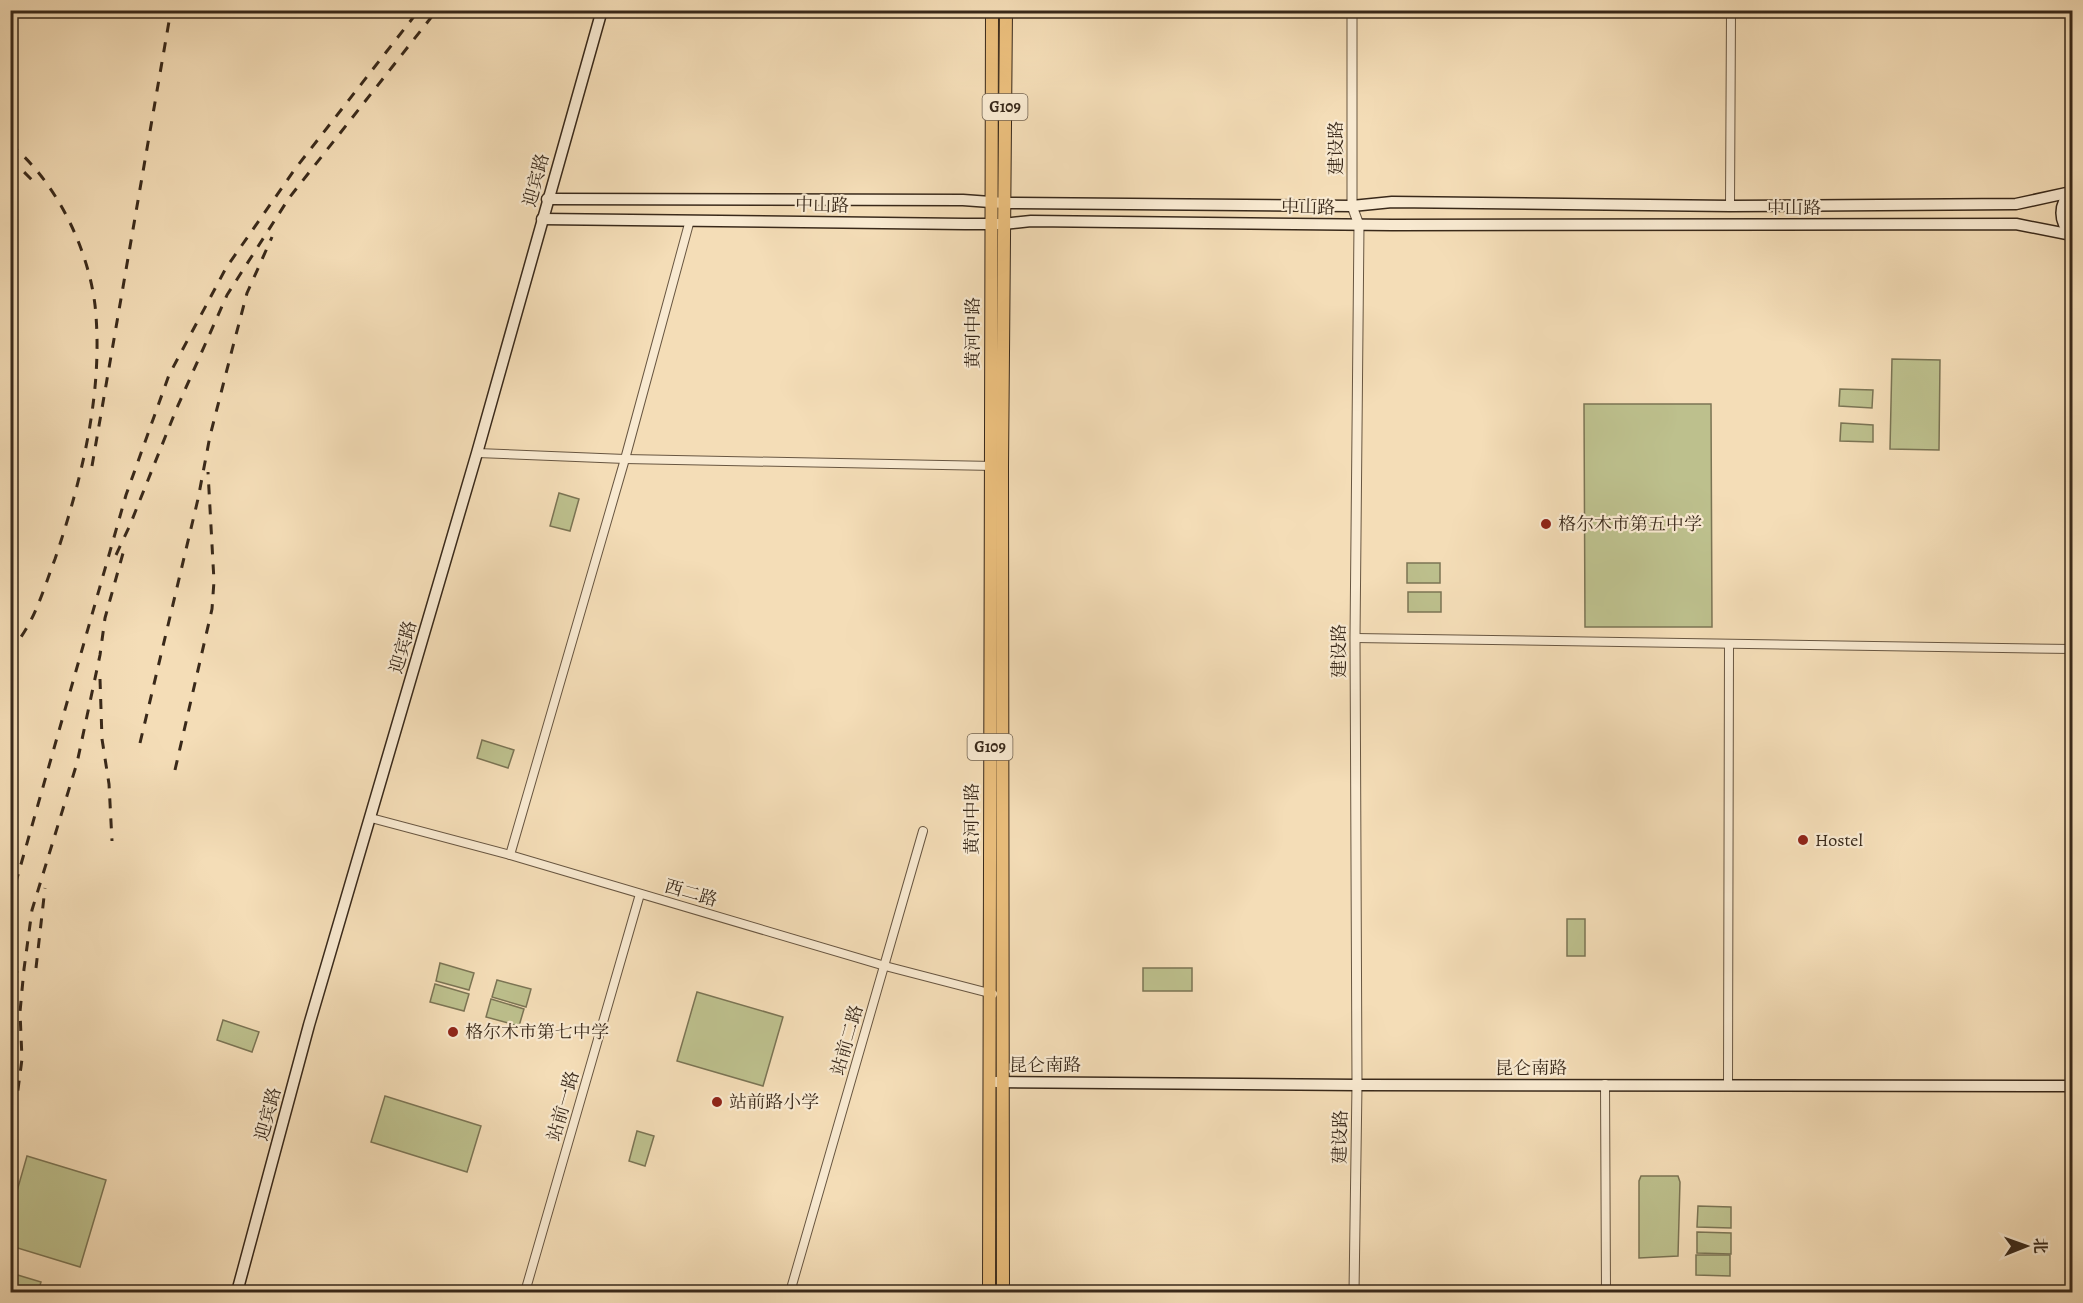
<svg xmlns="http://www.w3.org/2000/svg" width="2083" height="1303" font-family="Alegreya,'Noto Serif SC',serif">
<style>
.green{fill:#bdc08d;stroke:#7b7454;stroke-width:1.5}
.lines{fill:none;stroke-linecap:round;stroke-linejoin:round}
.minor-casing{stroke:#685641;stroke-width:10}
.tertiary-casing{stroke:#685641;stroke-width:11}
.secondary-casing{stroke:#39291a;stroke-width:13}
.trunk-casing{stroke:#39291a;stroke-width:14}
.minor{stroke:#f8e9d0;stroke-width:8}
.tertiary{stroke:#f8e9d0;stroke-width:9}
.secondary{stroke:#f8e9d0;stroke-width:10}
.trunk{stroke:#eabe7c;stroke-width:12}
.rail{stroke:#39291a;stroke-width:3;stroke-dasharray:10 10;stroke-linecap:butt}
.poi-dot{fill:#8f2418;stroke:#f8e9d0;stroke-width:2}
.labels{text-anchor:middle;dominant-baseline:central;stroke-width:4.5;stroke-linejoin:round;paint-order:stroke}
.shield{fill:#f8e9d0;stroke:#726351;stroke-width:1.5}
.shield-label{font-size:16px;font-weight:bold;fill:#39291a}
.street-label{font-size:18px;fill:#39291a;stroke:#f8e9d0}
.poi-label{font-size:18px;fill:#39291a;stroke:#f8e9d0;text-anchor:start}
</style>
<rect width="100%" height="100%" fill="#f4ddb7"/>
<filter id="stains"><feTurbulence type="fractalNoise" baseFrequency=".00333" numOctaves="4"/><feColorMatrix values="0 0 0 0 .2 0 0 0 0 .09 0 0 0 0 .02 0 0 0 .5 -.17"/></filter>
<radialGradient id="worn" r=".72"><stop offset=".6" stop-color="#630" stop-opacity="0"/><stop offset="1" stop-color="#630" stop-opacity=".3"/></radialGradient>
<g class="green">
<path d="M1892,359L1940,360L1939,450L1890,449Z"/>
<path d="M1840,389L1873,390L1872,408L1839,406Z"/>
<path d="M1584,404H1711L1712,627H1585Z"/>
<path d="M1841,423L1873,425V442L1840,441Z"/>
<path d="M559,493L579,499L570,531L550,526Z"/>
<rect x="1407" y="563" width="33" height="20"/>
<rect x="1408" y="592" width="33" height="20"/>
<path d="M482,740L514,750L508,768L477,758Z"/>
<rect x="1567" y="919" width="18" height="37"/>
<path d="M440,963L474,973L469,990L436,981Z"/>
<rect x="1143" y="968" width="49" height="23"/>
<path d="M497,980L531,989L526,1007L492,997Z"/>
<path d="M435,984L469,994L464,1011L430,1002Z"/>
<path d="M697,992L783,1017L763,1086L677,1061Z"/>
<path d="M491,999L524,1009L519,1026L486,1017Z"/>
<path d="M223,1020L259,1032L252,1052L217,1040Z"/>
<path d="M385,1096L481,1126L467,1172L371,1142Z"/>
<path d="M637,1131L654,1136L645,1166L629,1161Z"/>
<path d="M27,1156L106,1180L80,1267L11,1246V1212Z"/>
<path d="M1641,1176H1678L1680,1182L1678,1256L1639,1258V1181Z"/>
<path d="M1698,1206L1731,1207V1228L1697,1227Z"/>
<path d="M1697,1232L1731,1233V1254L1697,1253Z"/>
<path d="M1696,1255H1730V1276L1696,1275Z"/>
<path d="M11,1273L41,1282L38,1292H11Z"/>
</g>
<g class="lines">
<g class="minor-casing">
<g id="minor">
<path d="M1730,206L1731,10"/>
<path d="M477,453L625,459L994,466"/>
<path d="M1355,638L2072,649"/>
<path d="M371,818L510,855L885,966L993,994"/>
<path d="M510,855L625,459L690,220"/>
<path d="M1605,1084L1606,1292"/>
<path d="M1728,1085L1729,644"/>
<path d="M525,1292L640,894"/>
<path d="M790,1292L923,831"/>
</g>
</g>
<g class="tertiary-casing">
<path id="tertiary" d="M1352,10V206L1359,225L1355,638L1357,1085L1354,1292"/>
</g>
<g class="secondary-casing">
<g id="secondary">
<path d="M2072,191C2058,204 2058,222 2072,235"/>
<path d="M547,199L963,200L1004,203L1352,206L1392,202L1730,206L2016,204L2071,192"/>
<path d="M542,219L965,224H1003L1031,221L1392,225L2016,224L2072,235"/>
<path d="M996,1082L1357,1085L2072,1086"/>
<path d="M237,1292L309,1025L477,453L602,10"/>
</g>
</g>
<g class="trunk-casing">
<g id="trunk">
<path d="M989,1292L992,10"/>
<path d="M1003,1292L1002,466L1006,10"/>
</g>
</g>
<use href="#minor" class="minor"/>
<use href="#tertiary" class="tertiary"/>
<use href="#secondary" class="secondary"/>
<use href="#trunk" class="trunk"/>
<g class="rail">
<path d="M10,144C56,181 88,248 95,305C104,390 82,479 55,559C47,580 40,603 30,622C24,633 17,643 10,653"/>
<path d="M10,158L36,184"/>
<path d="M92,466L171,10"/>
<path d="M116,555L130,525L176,410L227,295L289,198L437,10"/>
<path d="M100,679L102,739L109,784L112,841"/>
<path d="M140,743L198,499L210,436L232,350L247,293L272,237"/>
<path d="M175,770L212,609L214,581L208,472"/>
<path d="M10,903L126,495L169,375L226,268L295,169L419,10"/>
<path d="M36,968L45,888"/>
<path d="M10,997L17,971"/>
<path d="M10,1053L16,1030"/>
<path d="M10,1150L22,1059L20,1012L24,969L32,910L77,763L100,655L105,618L125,546"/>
</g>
</g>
<g class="poi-dot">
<circle cx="1546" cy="524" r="6"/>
<circle cx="1803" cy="840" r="6"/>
<circle cx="453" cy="1032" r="6"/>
<circle cx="717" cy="1102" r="6"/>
</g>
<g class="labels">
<g class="shield">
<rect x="982.5" y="94" width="45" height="26" rx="4.5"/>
<rect x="967.5" y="734" width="45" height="26" rx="4.5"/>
</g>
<g class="shield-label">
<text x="1005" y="107">G109</text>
<text x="990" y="747">G109</text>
</g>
<g class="street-label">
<text transform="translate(1336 148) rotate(-90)">建设路</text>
<text transform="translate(536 180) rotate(-75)">迎宾路</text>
<text transform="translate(822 205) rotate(1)">中山路</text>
<text transform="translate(1308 207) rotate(1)">中山路</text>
<text x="1794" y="208">中山路</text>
<text transform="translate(973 333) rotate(-90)">黄河中路</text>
<text transform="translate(403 647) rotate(-74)">迎宾路</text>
<text transform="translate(1339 651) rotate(-90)">建设路</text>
<text transform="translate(972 819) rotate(-90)">黄河中路</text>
<text transform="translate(691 893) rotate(16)">西二路</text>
<text transform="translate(847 1040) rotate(-74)">站前二路</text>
<text x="1045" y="1065">昆仑南路</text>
<text x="1531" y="1068">昆仑南路</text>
<text transform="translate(563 1106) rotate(-74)">站前一路</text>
<text transform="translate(268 1114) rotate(-75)">迎宾路</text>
<text transform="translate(1340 1137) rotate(-89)">建设路</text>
</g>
<g class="poi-label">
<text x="1558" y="524">格尔木市第五中学</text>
<text x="1815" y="840">Hostel</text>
<text x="465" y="1032">格尔木市第七中学</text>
<text x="729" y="1102">站前路小学</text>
</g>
</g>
<rect width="2083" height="1303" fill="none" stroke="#f4ddb7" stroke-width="36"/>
<rect x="12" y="12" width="2059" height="1279" fill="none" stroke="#39291a" stroke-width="3"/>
<rect x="18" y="18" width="2047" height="1267" fill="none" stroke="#39291a" stroke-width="1.5"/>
<g transform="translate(2026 1246) rotate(89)" stroke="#f8e9d0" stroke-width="4.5" paint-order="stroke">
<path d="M0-4.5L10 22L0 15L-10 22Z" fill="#39291a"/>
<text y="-9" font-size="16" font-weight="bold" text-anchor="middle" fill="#39291a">北</text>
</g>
<rect width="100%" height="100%" filter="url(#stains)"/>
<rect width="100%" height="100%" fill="url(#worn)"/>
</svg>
